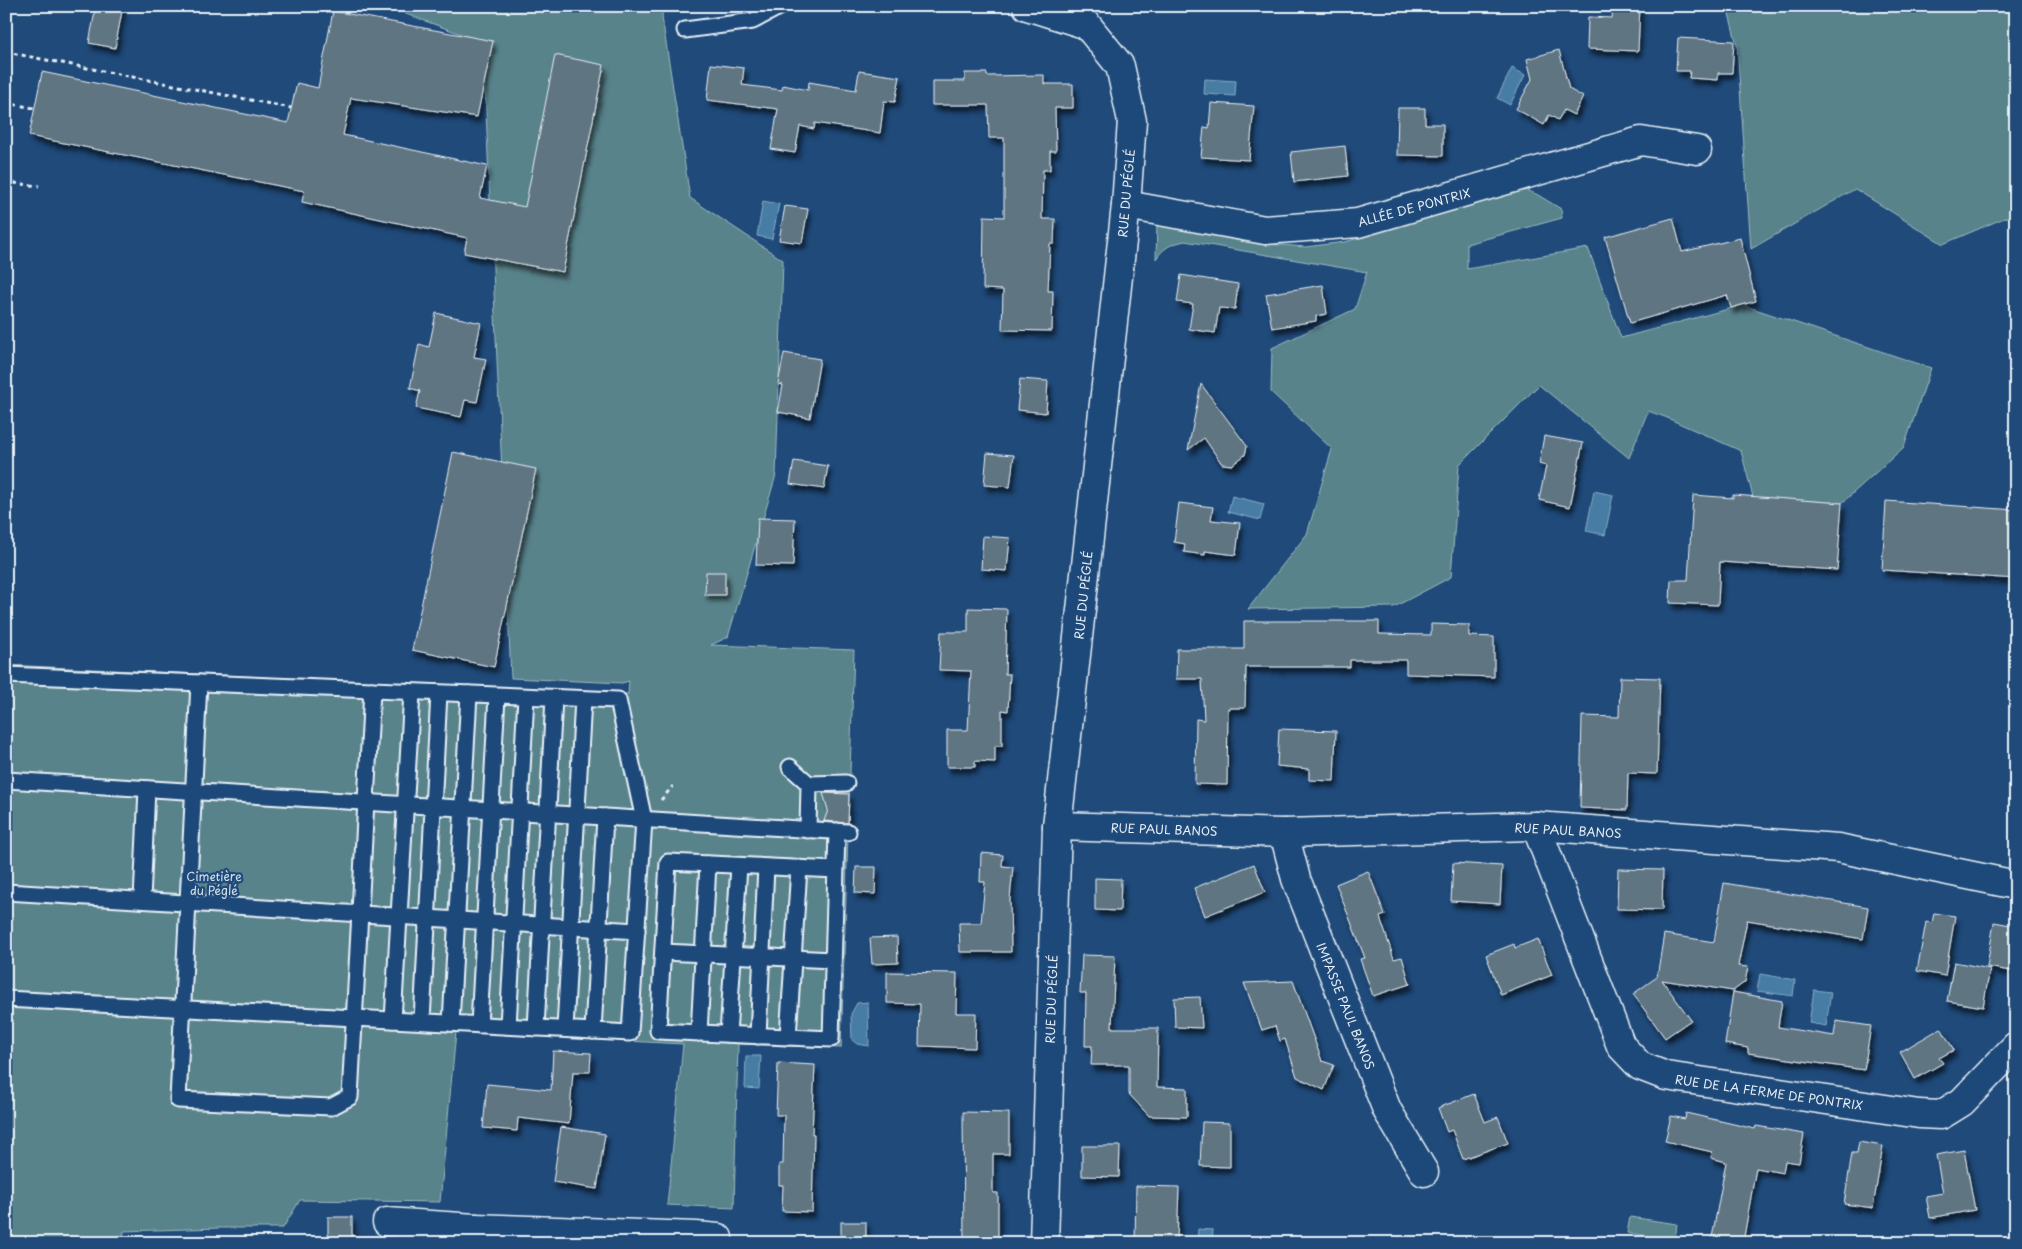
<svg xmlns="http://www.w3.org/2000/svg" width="2022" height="1249" font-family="'Playpen Sans',sans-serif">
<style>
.green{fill:#58838b;stroke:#a0bac2}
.water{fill:#477da4;stroke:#87abc6}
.building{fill:#617482;stroke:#e8f1f8;filter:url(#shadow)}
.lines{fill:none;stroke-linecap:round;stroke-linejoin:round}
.lane-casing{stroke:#e8f1f8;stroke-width:19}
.street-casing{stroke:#e8f1f8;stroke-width:31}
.path{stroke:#e8f1f8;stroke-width:3;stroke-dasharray:4 4;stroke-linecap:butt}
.lane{stroke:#1f4a7a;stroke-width:15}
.street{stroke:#1f4a7a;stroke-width:28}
.labels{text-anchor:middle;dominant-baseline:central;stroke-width:4.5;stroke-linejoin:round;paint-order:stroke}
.street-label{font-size:12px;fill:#e8f1f8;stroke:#1f4a7a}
.park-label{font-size:12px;fill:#d2e0e8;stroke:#1f4a7a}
</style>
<defs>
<filter id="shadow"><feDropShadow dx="3" dy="5.5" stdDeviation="2.5" flood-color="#0009"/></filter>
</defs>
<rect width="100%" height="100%" fill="#1f4a7a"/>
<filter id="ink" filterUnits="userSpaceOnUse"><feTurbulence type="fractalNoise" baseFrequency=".02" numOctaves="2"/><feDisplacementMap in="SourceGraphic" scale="10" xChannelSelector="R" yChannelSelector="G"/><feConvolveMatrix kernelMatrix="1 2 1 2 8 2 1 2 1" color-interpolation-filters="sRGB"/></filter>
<g filter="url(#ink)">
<g class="green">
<path d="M395,6H663L662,17L690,198L783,260L776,475L728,637L711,645L854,650L841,1048L738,1044L734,1208L667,1205L683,1044L456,1032L440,1202L300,1200L283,1228H220L124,1231L123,1243H6V665L628,694L629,681L622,683L511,678L483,42L406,14Z"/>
<path d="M1727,6H2016V213L1943,244L1855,189L1751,249L1737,45Z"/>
<path d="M1526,190L1538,195L1561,209L1562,218L1467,244V269L1588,248L1621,338L1743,305L1931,368L1904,447L1842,503L1753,497L1741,451L1665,417L1648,411L1629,458L1539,385L1459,465L1451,577L1394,607L1248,609L1307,534L1332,449L1271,392L1272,348L1355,309L1367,272L1185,241C1171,244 1164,247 1156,259L1157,223L1246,242L1305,247L1345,242L1505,195Z"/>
<path d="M1630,1217L1677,1224L1675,1240L1627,1233Z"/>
</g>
<g class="water">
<path d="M1512,68L1525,75L1510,105L1497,98Z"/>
<path d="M1205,79L1236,81L1235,96L1204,94Z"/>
<path d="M763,201L779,204L772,239L757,236Z"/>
<path d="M1594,491L1613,495L1605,535L1586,531Z"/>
<path d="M1232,496L1264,504L1260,520L1228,512Z"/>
<path d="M1760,974L1795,980L1793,996L1757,991Z"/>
<path d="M1814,990L1831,992L1826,1026L1809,1023Z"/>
<path d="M868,1002L869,1046L857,1044L852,1040L851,1014L857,1003Z"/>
<path d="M746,1056H761L759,1089L745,1088Z"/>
<path d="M1198,1229L1213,1230L1212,1243H1197Z"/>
</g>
<g class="building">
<path d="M96,6H123L115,48L89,43Z"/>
<path d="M1613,6H1640L1638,51L1587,49L1588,17L1612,18Z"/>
<path d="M333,11L493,41L477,117L351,98L343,135L487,166L480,198L525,207L555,55L604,65L563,272L464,253L467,238L302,202L304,191L29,136L42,72L288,123L297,83L318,88Z"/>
<path d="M1678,38L1734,41L1732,73H1718V80L1689,78L1690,71H1676Z"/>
<path d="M1559,50L1569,89L1583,97L1574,115L1564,110L1558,120L1549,115L1544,125L1516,109L1532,79L1527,59Z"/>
<path d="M711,64L744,68L742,85L782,90L783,85L808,90L809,82L856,90L859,71L900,77L895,102L884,101L880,133L815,123L814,129L800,126L795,153L771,149L778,109L707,100Z"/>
<path d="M965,73H987V76L1044,75V84H1073V108H1055L1056,151H1050V170H1043L1042,219H1055L1054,244H1050L1048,291H1053L1052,331L1002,330L1003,290L983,289L984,216L1004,217V138H989L988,105H932V81H965Z"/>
<path d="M1211,103L1254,106L1249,160L1201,157L1204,127L1209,128Z"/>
<path d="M1398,108H1425V124H1443V156L1397,155Z"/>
<path d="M1345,146L1348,176L1294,182L1291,152Z"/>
<path d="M785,206L808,209L802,243L779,240Z"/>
<path d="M1673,218L1682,252L1740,238L1756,301L1731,308L1727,295L1630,323L1605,237Z"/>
<path d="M1181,275L1238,284L1235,309L1219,308L1215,333L1189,329L1193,304L1177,302Z"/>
<path d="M1323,285L1327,314L1316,316V321L1272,328L1266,294Z"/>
<path d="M436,313L481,323L474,357L486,359L477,402L465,400L461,417L416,408L420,391L410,388L419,344L429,347Z"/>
<path d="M784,353L820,359L810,418L778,412L783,385L778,384Z"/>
<path d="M1020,379L1048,381L1046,413L1017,410Z"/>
<path d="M1201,384L1247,446L1245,455L1232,465L1222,464L1204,438L1188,450Z"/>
<path d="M1544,436L1583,443L1570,507L1539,500L1546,466L1539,464Z"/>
<path d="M453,452L536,469L494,667L412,650Z"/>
<path d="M987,453L1014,455L1010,487L984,485Z"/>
<path d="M794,461L828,466L824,489L790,484Z"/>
<path d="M1693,495L1733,498V495L1842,503L1837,570L1720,562L1718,605L1670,603L1671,580H1688Z"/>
<path d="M1886,501L2016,510V579L1882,570Z"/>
<path d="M1179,503L1213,507L1211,520L1240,523L1236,555L1205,551V555L1184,552L1185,544L1174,542Z"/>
<path d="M758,518L795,519L793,566L756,565Z"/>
<path d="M983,536L1010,538L1007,571L981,569Z"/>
<path d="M706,572H725V595H705Z"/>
<path d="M968,608L1007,609L1005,674H1010L1008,711L1002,710V746H995V762L975,761V767H947V730H968L971,671L939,670L941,632H968Z"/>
<path d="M1244,621H1379V634L1431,635V624L1469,625V636L1494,637V677L1406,674V660H1350V667H1246L1245,708H1228L1227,785L1195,784L1196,719L1204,720L1202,679H1176L1177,649H1244Z"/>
<path d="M1620,677L1660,678L1657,774L1628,773L1627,810L1580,808L1582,716L1619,717Z"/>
<path d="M1279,729L1336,731L1334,781L1309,780V769L1277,766Z"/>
<path d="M823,793L849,794L848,823L824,821L828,810Z"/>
<path d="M981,853L1003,855L1002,866L1013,867L1010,899L1011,952H960L959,923H981L985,882H980Z"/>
<path d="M1453,863L1502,866L1500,904L1451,901Z"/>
<path d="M1254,864L1265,892L1205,916L1194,888Z"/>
<path d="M856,867H876L875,894L855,893Z"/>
<path d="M1618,869L1663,870L1662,910L1617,909Z"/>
<path d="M1368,871L1385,915L1380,917L1394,959L1402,957L1410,984L1373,996L1360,959L1365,958L1336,884Z"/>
<path d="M1095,878L1121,879L1120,911L1095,910Z"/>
<path d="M1724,883L1868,907L1863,939L1747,920L1738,966L1748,967L1745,982L1733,991L1662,980L1691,1020L1665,1038L1633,994L1657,977L1664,934L1714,942Z"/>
<path d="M1934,913L1955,916L1945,976L1917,971L1926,922L1932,923Z"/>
<path d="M1994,922L2016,926V972L1987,967Z"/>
<path d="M897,937L898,963L872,964L870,938Z"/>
<path d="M1538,939L1552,975L1501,995L1486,955L1514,944L1515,948Z"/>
<path d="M1082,955L1115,956L1112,1028H1158L1157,1087L1187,1088V1117L1149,1116L1129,1094V1065H1091L1092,1046H1085L1086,993H1080Z"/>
<path d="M1954,962L1990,969L1983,1007L1947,1001Z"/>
<path d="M887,972L957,973L956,1013H976L975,1048L919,1046L920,1004L887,1003Z"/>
<path d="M1293,981L1322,1061L1334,1065L1324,1090L1297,1077L1285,1039L1280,1041L1275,1026L1262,1030L1244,983Z"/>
<path d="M1733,992L1782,1001L1778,1027L1834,1036L1836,1021L1871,1026L1864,1070L1748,1053V1048L1725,1044Z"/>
<path d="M1200,997L1202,1028L1175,1027L1174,998Z"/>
<path d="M1941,1028L1954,1050L1939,1058L1943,1063L1915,1079L1900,1052Z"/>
<path d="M553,1051L591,1053L590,1072H573L569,1124L518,1118L517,1131L483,1128L487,1084L551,1090Z"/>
<path d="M778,1063L815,1065L812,1134H814L812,1212L782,1211L783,1185H779V1164H783L784,1115H776Z"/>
<path d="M1474,1094L1485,1122L1498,1117L1508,1143L1463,1159L1452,1130L1447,1132L1438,1108Z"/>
<path d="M963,1112L1009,1113V1154H993V1193H998V1243H964Z"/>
<path d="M1686,1113L1755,1129L1756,1126L1804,1134L1799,1163L1785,1161L1783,1173L1756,1168L1743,1243H1711L1726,1162L1711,1158L1712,1152L1665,1141L1671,1116L1685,1119Z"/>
<path d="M1202,1122L1230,1123V1167L1200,1166Z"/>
<path d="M561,1127L605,1134L597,1189L553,1182Z"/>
<path d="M1859,1142L1883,1146L1873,1208L1844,1204L1852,1153H1857Z"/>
<path d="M1082,1146H1120L1119,1177L1082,1176Z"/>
<path d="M1964,1150L1975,1210L1930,1218L1926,1196L1943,1193L1936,1155Z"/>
<path d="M1136,1186L1179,1187L1177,1243H1135Z"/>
<rect x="328" y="1217" width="24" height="26"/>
<rect x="841" y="1222" width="25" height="21"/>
</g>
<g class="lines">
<g class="lane-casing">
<g id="lane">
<path d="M685,30L753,21L781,6"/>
<path d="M6,675L618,700L644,820L630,1033L6,999"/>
<path d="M199,683L178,1100L331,1107L350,1097L372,690"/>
<path d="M790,767L809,784L808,830"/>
<path d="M6,780L848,832"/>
<path d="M809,784L846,783"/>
<path d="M836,870L668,862L658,1031L831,1039L837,831"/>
<path d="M6,892L637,931"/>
<path d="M142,900L147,789"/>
<path d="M663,952L833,960"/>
<path d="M393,1020L412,692"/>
<path d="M422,1021L439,693"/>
<path d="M451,1023L469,694"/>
<path d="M479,1025L497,696"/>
<path d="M508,1026L526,697"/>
<path d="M536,1028L554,698"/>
<path d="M565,1029L583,699"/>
<path d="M593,1031L605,817"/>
<path d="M699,1033L708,864"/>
<path d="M728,1034L739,866"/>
<path d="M758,1036L766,867"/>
<path d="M788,1037L799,868"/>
</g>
</g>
<g class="street-casing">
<g id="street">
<path d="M1027,6L1087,25L1120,66L1132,121L1126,205L1057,826L1044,1243"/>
<path d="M1126,205L1265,230L1358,223L1641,141L1697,150"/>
<path d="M1057,826L1284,833L1536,826L1838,848L2016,885"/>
<path d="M1536,826L1621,1046L1640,1066L1666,1076L1919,1114L1941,1115L1962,1102L2016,1046"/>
<path d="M1284,833L1296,879L1387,1110L1424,1172"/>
<path d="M387,1222L475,1228"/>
<path d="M474,1243L475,1228L696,1236L718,1238V1243"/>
</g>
</g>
<g class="path">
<path d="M6,52L291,108"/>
<path d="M6,103L34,108"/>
<path d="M6,182L39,186"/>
<path d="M661,800L673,786"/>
</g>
<use href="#lane" class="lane"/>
<use href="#street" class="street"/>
</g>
</g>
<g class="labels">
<g class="street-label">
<text transform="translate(1126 193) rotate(-85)">RUE DU PÉGLÉ</text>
<text transform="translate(1414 207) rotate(-15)">ALLÉE DE PONTRIX</text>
<text transform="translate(1083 595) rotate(-84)">RUE DU PÉGLÉ</text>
<text transform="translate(1164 829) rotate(2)">RUE PAUL BANOS</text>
<text transform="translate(1568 830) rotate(3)">RUE PAUL BANOS</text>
<text transform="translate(1051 999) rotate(-88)">RUE DU PÉGLÉ</text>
<text transform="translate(1346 1006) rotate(68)">IMPASSE PAUL BANOS</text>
<text transform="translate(1769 1092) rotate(8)">RUE DE LA FERME DE PONTRIX</text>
</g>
<g class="park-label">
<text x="214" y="876">Cimetière<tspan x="214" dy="14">du Péglé</tspan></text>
</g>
</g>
<rect width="2022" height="1249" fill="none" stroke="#1f4a7a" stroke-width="25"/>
<rect x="12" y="12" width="1997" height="1224" fill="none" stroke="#e8f1f8" stroke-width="2" filter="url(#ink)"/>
</svg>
